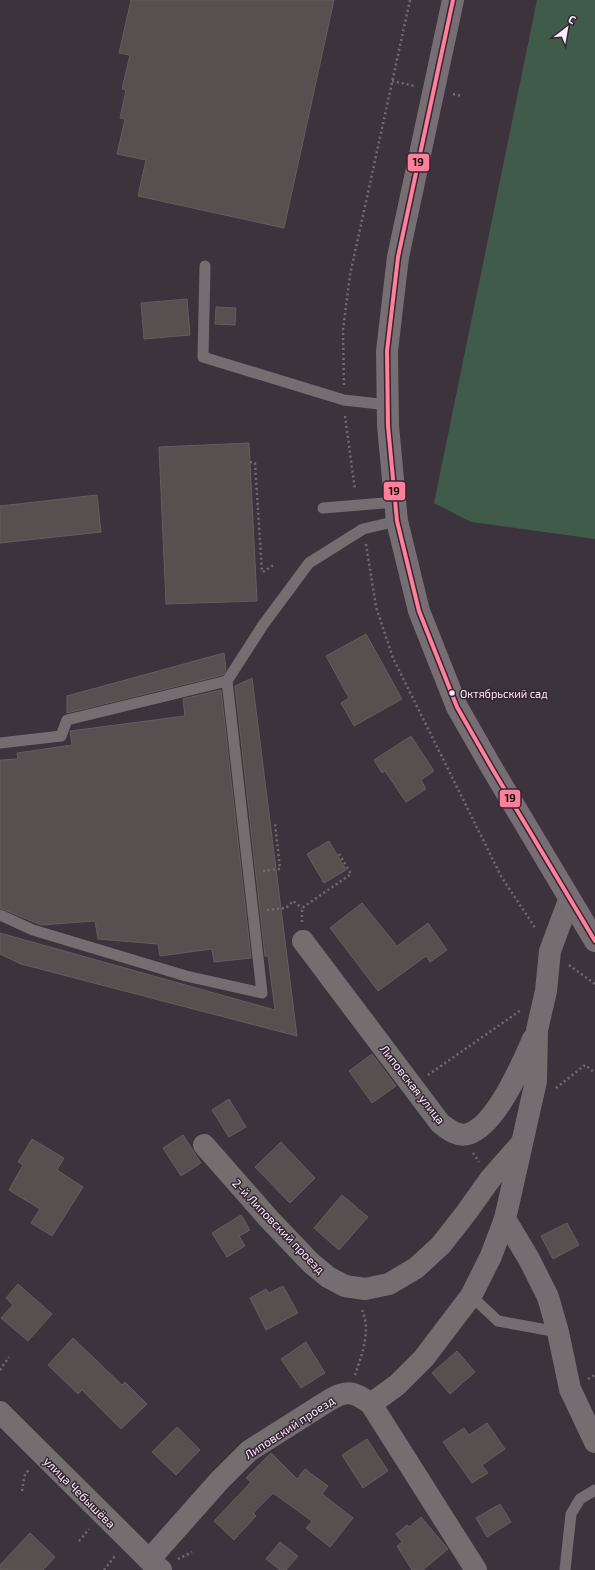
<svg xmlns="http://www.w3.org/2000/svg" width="595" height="1570" font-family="'Exo 2',sans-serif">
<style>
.green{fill:#415b4b}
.building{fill:#584f51;stroke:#655d5e}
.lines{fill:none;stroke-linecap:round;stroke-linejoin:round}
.path{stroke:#716c6f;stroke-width:2.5;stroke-dasharray:2 3;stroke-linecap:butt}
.service{stroke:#746e70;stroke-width:11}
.minor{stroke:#746e70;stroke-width:22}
.primary{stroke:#766e72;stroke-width:22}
.bus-1-casing{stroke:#362534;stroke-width:7}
.bus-1{stroke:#ff8098;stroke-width:4}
.bus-dot{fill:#faeff9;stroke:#362534;stroke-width:1.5}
.labels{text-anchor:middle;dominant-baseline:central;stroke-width:3;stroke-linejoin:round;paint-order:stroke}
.bus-label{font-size:11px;fill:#faeff9;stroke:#362534;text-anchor:start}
.street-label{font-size:12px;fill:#faeff9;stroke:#362534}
.line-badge{stroke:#362534;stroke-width:1.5}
.pale-badge-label{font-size:11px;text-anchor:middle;font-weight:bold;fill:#111}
</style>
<rect width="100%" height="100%" fill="#3c333c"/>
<path class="green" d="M537,0H595V539L471,522L434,503Z"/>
<g class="building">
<path d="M131,0H334L284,228L138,196L146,160L117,154L125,119L120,118L126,90L122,89L130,55L119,53Z"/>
<path d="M187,299L190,335L144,339L141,303Z"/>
<path d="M216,307L236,308L235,325L215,324Z"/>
<path d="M249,443L257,601L166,604L159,447Z"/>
<path d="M97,495L101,532L0,543V506Z"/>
<path d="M366,634L402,699L354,726L341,703L349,698L326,656Z"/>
<path d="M224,653L226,670L223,675L67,713V696Z"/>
<path d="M252,678L297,1036L21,964L0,954V933L275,1010L268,956H265L235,686Z"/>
<path d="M221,690L251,958L214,962L212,949L160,956L158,944L98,939L95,921L41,925L0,908V760L18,759L17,753L72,745L70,731L185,716L183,699Z"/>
<path d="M411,736L434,771L421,780L426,789L406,802L385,771L382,773L374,760Z"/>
<path d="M329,841L346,870L324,883L307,854Z"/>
<path d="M362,903L397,946L428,923L447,950L430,962L426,956L378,991L330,928Z"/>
<path d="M372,1054L396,1086L372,1103L349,1071Z"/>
<path d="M229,1099L246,1127L229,1137L212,1110Z"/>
<path d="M183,1135L201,1163L181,1176L163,1148Z"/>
<path d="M32,1139L64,1158L57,1170L83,1187L52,1236L31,1223L40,1209L9,1190L23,1165L18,1162Z"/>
<path d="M281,1142L315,1178L290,1203L255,1167Z"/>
<path d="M342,1195L368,1217L339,1250L314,1228Z"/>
<path d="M241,1215L250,1230L239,1236L245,1246L227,1257L212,1233Z"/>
<path d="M567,1223L579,1245L553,1259L541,1236Z"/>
<path d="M18,1284L52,1314L28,1341L1,1318L13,1305L6,1298Z"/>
<path d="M283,1286L298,1313L266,1330L250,1298L266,1289L269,1293Z"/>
<path d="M73,1338L122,1385L125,1382L147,1404L121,1429L82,1390L78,1394L48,1365Z"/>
<path d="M306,1342L325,1373L301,1388L281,1359Z"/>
<path d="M457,1351L475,1372L450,1394L432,1373Z"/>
<path d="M487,1423L505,1449L482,1465L488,1473L472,1483L443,1442L464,1428L469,1435Z"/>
<path d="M177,1427L200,1450L176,1475L152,1452Z"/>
<path d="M367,1439L388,1471L363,1488L342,1455Z"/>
<path d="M271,1453L297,1479L305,1469L328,1486L322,1494L353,1518L330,1547L306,1528L312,1521L273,1493L253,1513L256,1516L234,1540L214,1521L251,1482L246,1478Z"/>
<path d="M500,1504L511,1522L487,1537L476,1518Z"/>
<path d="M421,1517L448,1549L423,1570H412L397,1546L402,1542L396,1534L407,1525L409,1527Z"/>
<path d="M30,1533L55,1557L43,1570H0V1565Z"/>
<path d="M280,1542L298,1556L286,1570H280L266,1559Z"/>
</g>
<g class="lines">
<g class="path">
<path d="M392,81L415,86"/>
<path d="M453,94L462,96"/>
<path d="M344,385L343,330L350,275L410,0"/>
<path d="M345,416L355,490"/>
<path d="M250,462L255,463L262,572"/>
<path d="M366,544L376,607L393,658L502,878L536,929"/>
<path d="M263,572L275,564"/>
<path d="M263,871L280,869L275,823"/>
<path d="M267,910L286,908L293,901L302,908"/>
<path d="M302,922V908L351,874L338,852"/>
<path d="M569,965L595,984"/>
<path d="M428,1075L521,1010"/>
<path d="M556,1088L585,1065L595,1073"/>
<path d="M473,1153L479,1162"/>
<path d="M0,1370L9,1357"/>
<path d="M355,1375C362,1354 372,1329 361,1308"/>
<path d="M588,1379L595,1375"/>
<path d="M22,1491L25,1474L29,1470"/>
<path d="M79,1541L89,1529"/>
<path d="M178,1559L192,1552"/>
<path d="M104,1570L115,1556"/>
</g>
<g class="service">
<path d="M205,266L203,357L344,400L388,405"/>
<path d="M323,508L396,502"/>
<path d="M0,743L61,736L67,720L227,681"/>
<path d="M0,915L33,930L186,976L262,993L227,681L263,625L309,563L363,529L397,521"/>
<path d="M471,1296L498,1321L558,1332"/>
<path d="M565,1570L571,1514L580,1499L595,1490"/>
</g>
<g class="minor">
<path d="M303,941L440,1123C448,1129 457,1137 468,1134C496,1126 522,1064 533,1039"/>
<path d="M204,1145L269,1219L311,1263L328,1277L345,1286L365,1289L389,1284L416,1268L441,1245L466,1213L491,1178L520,1145"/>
<path d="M505,1219L529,1259L548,1297L558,1332L570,1389L595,1442"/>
<path d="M371,1404L397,1385L424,1358L471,1296L491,1256L505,1219L536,1081L537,1030L546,991L550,951L569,900"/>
<path d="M0,1412L149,1560L161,1570"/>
<path d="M149,1560L219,1481L249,1451L331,1399C349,1389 356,1393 371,1404L476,1570"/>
</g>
<path class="primary" d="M453,0L398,257L387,351L388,426L397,521L419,611L457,707L493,770L595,941"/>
<g class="bus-1-casing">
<path id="bus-1" d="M453,0L398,257L387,351L388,426L397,521L419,611L457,707L493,770L595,941"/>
</g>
<use href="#bus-1" class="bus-1"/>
</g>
<circle class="bus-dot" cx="452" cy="693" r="3.5"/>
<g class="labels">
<g class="bus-label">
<text x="460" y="693">Октябрьский сад</text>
</g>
<g class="street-label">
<text transform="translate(413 1084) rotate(52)">Липовская улица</text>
<text transform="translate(279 1226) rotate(46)">2-й Липовский проезд</text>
<text transform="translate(289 1427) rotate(-33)">Липовский проезд</text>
<text transform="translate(80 1492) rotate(45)">улица Чебышёва</text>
</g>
</g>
<g class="line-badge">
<rect x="407" y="153" width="23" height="19" rx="4" fill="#ff8098"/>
<rect x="383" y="481" width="23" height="20" rx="4" fill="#ff8098"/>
<rect x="499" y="789" width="22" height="19" rx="4" fill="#ff8098"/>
</g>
<g class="pale-badge-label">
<text x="418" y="166">19</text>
<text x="394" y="495">19</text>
<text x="510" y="802">19</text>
</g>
<g transform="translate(567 28) rotate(31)" stroke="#362534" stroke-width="3" paint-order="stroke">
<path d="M0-3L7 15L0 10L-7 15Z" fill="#faeff9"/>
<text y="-6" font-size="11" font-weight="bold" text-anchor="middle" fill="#faeff9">С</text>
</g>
</svg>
